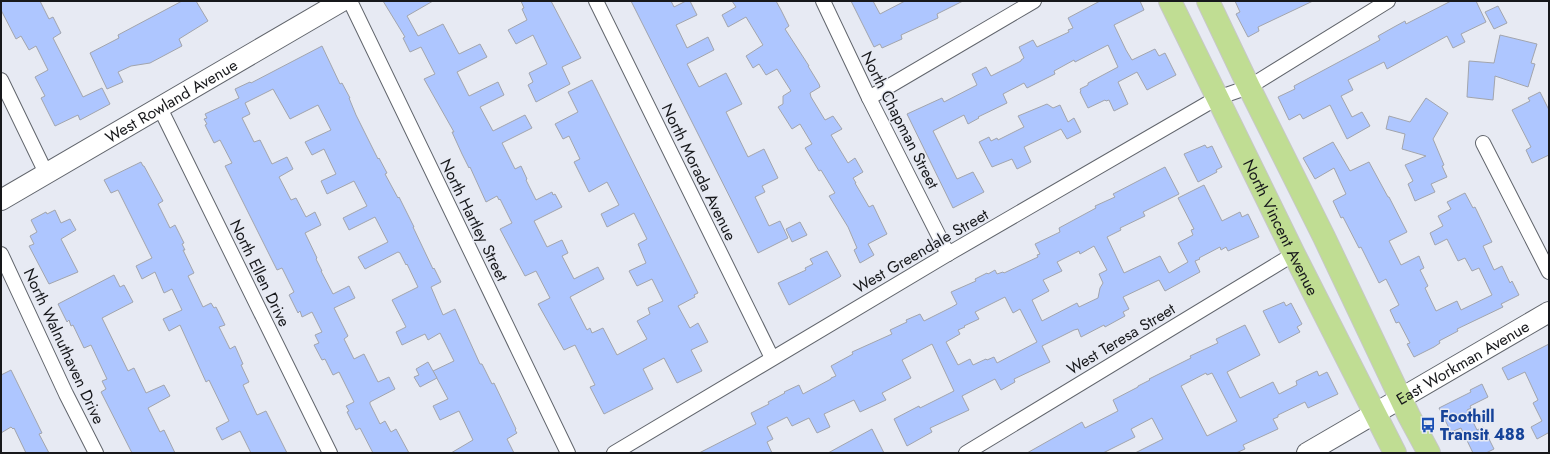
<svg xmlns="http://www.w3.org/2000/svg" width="1550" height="454" font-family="Jost,sans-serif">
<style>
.building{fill:#aec6ff;stroke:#a2a5ad;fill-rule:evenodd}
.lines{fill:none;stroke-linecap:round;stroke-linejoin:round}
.street-casing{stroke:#61656c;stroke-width:16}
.secondary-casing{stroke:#61656c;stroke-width:22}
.primary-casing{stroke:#c7c8c8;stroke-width:24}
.street{stroke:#fff;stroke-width:14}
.secondary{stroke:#fff;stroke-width:20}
.primary{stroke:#c0dd93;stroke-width:22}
.labels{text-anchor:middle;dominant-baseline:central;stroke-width:3;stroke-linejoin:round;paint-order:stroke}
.street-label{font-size:16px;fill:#17181b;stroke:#e7eaf3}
.transit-label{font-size:16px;font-weight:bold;fill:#164399;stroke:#e7eaf3;text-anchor:start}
</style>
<rect width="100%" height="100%" fill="#e7eaf3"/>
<g class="building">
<path d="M1,1H40L49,19L53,17L61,33L53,38L83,97L102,88L110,104L80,120L78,115L55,126L41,98L45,96L35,77L48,70L36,46L29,50L21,36L16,39L1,10Z"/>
<path d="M182,1H196L208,21L179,39L182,46L150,63L131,66L118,72L123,82L107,89L90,53L119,38L118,35Z"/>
<path d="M383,1H433L407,16L418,36L443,24L459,54L480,44L487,57L457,72L469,96L498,82L504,95L480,107L493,131L525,115L532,128L502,143L515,169L521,166L527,179L526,180L536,200L552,192L553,195L555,194L562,207L534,221L547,247L562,240L568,253L562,256L574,279L598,267L604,279L602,280L570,297L587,330L590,328L592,333L603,328L617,355L647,339L637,321L650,314L648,308L663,301L652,279L637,286L629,271L646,263L638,244L647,239L634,213L607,227L601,214L619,205L607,182L589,192L574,162L580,159L569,136L563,139L555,124L578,112L568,92L592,80L698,293L694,295L695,297L678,306L690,328L698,323L708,342L691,350L702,371L677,383L664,358L643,369L653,389L604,414L590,387L595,385L575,345L564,350L538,304L550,298L536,271L525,276L500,229L512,223L500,199L499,200L497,196L486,202L470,167L469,168L462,154L452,132H454L424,79L435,74L421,47L410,52L403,38L405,37Z"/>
<path d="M521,1H551L581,58L562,67L570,84L536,102L528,85L533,82L529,73L547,64L533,35L516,44L508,30L527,20L522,9L524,8Z"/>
<path d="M631,1H671L674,7L686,1H690L697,15L676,25L687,48L708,37L714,50L687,64L699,87L726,73L742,104L726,112L748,157L764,149L778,178L762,186L765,192L755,197L769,226L780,221L788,238L758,253Z"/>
<path d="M732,1H776L781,10L789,26L785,29L809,66H808L819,84L820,87L810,93L811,97L825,120L833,116L842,129L831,135L848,163L855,158L863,172L853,178L856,183H855L869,207L873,205L885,230L887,234L868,244L874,255L860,263L854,250L857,248L848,227L829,196L835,193L821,170L819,171L805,148L812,144L800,124L792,129L778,107L783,104V96L791,91L777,69L766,75L759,64L753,68L746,56L763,45L746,17L728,27L722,15L736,7Z"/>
<path d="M851,1H873L880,14L905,1H963L937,14L938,18L901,35L902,39L882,48L880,44L874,47Z"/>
<path d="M1100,1H1140L1144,10L1114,25L1126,50L1132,60L1155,49L1159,56L1165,53L1176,75L1147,90L1137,72L1118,82L1128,104L1114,111L1109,100L1106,101L1105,100L1088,108L1080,92L1081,91L1080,89L1088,85V83L1118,67L1108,45L1075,62L1074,60L1054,71L1055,74L1027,88L1024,83L1003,94L1007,103L978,117L979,118L968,124L964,115L933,131L957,179L973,172L984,192L953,208L907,114L942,98L944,102L977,85L972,74L986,67L991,76L1021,61V60L1024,58L1019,47L1033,40L1037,47L1069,32L1068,30L1073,28L1068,18Z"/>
<path d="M1235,1H1313L1258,27L1259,31L1248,37L1236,14L1240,12Z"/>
<path d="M1451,1H1476L1486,22L1461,34L1465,42L1453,48L1447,36L1387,69L1384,62L1348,80L1353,90L1341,96L1352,117L1362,112L1370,126L1347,139L1330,105L1303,119L1300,114L1289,120L1278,97L1295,89L1294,86L1380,40L1378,36L1394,27L1405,21L1406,24Z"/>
<path d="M1498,6L1507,23L1494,29L1485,12Z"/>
<path d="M1500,35L1537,44L1531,63L1535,64L1528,87L1495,76L1493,100L1467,97L1469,61L1494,63Z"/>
<path d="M322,46L340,84L342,83L350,98H349L356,115L378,159L379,158L387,173L385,174L398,198L399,197L414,227H413L433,269L434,268L441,282L431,287L443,315L455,309L480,364H482L492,384L494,383L516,429L515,430L517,433L507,439L514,453H451L473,440L459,411L440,420L433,406L448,399L433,371L454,361L440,333L428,340L425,334L402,345L396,332L406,327L392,300L418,287L407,264L406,265L400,253L398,252L365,269L358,257L388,242L375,217L349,230L343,218L367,206L354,181L327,194L321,181L336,174L324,149L312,155L305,142L331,130L318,105L290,119L273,89L245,103L250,114L242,118L254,142L260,140L272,164L287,157L293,169L279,177L291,200L296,198L306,217L315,212L321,225L305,233L317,258L316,259L322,271H321L333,294L349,286L355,298L334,308L348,336L344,339L354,359L364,354L378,382L389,377L395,389L370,402V404L380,424L385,421L391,432L396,429L409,453H373L360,428L356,430L347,412L349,411L346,406L354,402L339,372L333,375L325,359L322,360L314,345L319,343L315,335L322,332L312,312L302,317L300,311L298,313L289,295L294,292L282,268L277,270L225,166L232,163L220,140L214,143L205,125L207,124L204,119L207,118L205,114L239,98L235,89L250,82L251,83Z"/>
<path d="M1540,92L1549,110V155L1532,163L1526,150L1531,147L1512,110L1530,101L1528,98Z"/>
<path d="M1426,98L1448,113L1433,139L1444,165L1442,166L1447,177L1431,184L1435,192L1415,201L1408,184L1413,181L1405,165L1426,156L1402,149L1405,134L1386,129L1389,116L1410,122Z"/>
<path d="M1047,104L1053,108L1060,105L1068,122L1074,118L1081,132L1067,139L1061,129L1024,147L1031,162L1017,169L1012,159L992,167L979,142L989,137L991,141L997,138L998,140L1024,127L1018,116Z"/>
<path d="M1333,142L1350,171L1369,162L1388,197H1389L1407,232L1389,241L1401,265L1419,256L1424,268L1420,270L1428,286L1425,288L1436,311L1457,301L1461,310L1492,295L1479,268L1472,271L1465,258L1458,261L1447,239L1435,245L1430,233L1443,226L1438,216L1451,209L1447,202L1465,193L1473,208L1475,207L1492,242L1483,246L1494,270L1502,266L1510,283L1512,281L1519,295L1501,304L1503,307L1457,329L1458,331L1439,341L1440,343L1434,347L1414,357L1407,344L1410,343L1399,322L1396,323L1390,310L1399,305L1386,279L1379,283L1361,247L1359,248L1343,217L1341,218L1333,201L1346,194L1334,168L1315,179L1303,158Z"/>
<path d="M1205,145L1207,148L1212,146L1222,167L1216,170L1217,172L1198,182L1184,154Z"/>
<path d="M141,162L143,166H144L163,201L158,204L170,228L175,225L184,243L182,244L185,250H183L194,273L188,276L203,307L211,303L214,308L216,307L225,325L219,327L230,349L235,346L243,364L241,365L249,382L243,385L257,415L266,411L287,453H251L240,431L222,440L216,428L229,421L209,380L206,382L180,325L169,331L163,319L182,310L172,289L164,293L155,272L142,279L136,266L152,258L118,190L111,193L104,180Z"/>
<path d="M1165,167L1179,194L1143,212L1145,216L1120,228L1121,230L1107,237L1124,273L1160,256L1169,273L1188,262L1178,243L1193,235L1191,230L1194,229L1178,198L1204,185L1222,221L1240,212L1242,217L1248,214L1259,237L1228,251L1226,247L1221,250L1220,247L1199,258L1200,259L1195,261L1200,272L1165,291L1159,280L1123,297L1129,309L1123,312L1125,316L1105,327L1104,325L1081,337L1078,329L1074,330L1042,346L1050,362L1014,379L1015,382L1001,390L995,379L962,396L969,410L930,428L932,432L907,446L894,419L919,406L920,408L954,391L932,344L902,360L911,378L882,393L886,400L860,412L854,400L824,414L830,427L817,433L809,418L792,426L787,417L767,427L773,439L767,442L772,453H699L756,424L751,413L769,404L768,402L785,393L784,392L799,385L803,394L831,379V378L836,376L831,366L853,354L852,352L892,334L890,330L907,322L906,320L920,314L924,321L952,307L957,304L951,292L976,281L975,279L987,273L988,274L995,270L997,274L1003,272L1004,273L1038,257L1037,255L1040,254L1035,244L1060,232L1059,228L1096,208L1095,206L1115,197L1113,194ZM1094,246L1107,270L1099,274L1103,283L1100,288L1098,298L1079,307L1077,303L1042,321L1032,300L1049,291L1043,280L1062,271L1057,262L1079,251L1080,254ZM1005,297L1013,313L1020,309L1037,342L997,363L994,357L987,360L986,359L973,365L970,359L958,365L946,342L960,334L958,330L965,327L964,326L979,319L975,312Z"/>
<path d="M55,210L61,223L70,219L76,230L61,239L78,272L49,284L29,246L34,244L30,236L37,232L31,220L46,212L47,214Z"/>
<path d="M800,222L807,235L792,242L786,229Z"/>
<path d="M827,251L841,276L840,277L789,305L778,283L806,270L805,268L813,264L810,259Z"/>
<path d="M114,275L120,287L124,285L133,302L102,318L128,371L134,368L146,393L164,385L170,396L148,408L160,432L164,430L175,453H132L101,392L106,389L102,381L107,379L91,345L84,348L73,325L71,326L69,320L67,322L58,304Z"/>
<path d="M1284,302L1286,306L1291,303L1302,324L1297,327L1300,332L1279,343L1263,311Z"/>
<path d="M1245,325L1260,355L1227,372L1240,398L1273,382L1279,394L1297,385L1296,381L1317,371L1319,376L1327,372L1338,394L1308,408L1305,402L1278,415V417L1273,419L1278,429L1243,445L1245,449L1236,453H1135L1163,439L1152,418L1131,429L1135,437L1103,453H1027L1082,422L1085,428L1118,411L1113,400L1138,387V386L1150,380L1149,379L1191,358L1190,356L1218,343L1216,339ZM1206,373L1207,375L1212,373L1237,421L1207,436L1181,386Z"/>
<path d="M1549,344V434L1548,433L1537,439L1531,427L1542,421L1533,403L1538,400L1525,372L1508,380L1502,368Z"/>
<path d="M428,362L437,378L420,387L414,377L419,375L416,369Z"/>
<path d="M11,370L42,433L39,434L49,453H26L14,428L13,429L11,427L1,433V375Z"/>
<path d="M1482,384L1488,397L1470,406L1471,408L1467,410L1477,430L1483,427L1494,449L1486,453H1473L1461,428L1451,432L1439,408L1471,392L1470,390Z"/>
<path d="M872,429L884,453H828Z"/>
</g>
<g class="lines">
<g class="street-casing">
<g id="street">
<path d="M350,1L568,453"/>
<path d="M596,1L772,358"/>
<path d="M823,1L869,98L948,254"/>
<path d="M1,80L46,173"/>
<path d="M869,98L1034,1"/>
<path d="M160,108L330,453"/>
<path d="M1483,143L1549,272"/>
<path d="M1,254L66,394L96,453"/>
<path d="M614,453L948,254L1217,98L1249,87L1388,1"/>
<path d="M966,453L1294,254"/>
</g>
</g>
<g class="secondary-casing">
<g id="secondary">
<path id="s1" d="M1,200L342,1"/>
<path id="s2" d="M1307,453L1549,312"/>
</g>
</g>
<g class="primary-casing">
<g id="primary">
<path id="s3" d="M1170,1L1294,254L1395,453"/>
<path d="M1208,1L1249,87L1324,237L1409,416L1429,453"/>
</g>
</g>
<use href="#street" class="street"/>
<use href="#secondary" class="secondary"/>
<use href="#primary" class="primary"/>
</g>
<defs>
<g id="bus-bare" transform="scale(1.2)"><path d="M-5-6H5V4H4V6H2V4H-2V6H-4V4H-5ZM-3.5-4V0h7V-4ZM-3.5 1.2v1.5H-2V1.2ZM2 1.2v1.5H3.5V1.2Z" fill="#1a4fb4" stroke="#e7eaf3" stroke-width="2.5" paint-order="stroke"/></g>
</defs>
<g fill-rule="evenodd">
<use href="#bus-bare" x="1428" y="425"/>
</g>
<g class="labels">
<g class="street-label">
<text stroke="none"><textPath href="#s1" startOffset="197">West Rowland Avenue</textPath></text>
<text transform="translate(900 120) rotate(63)">North Chapman Street</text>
<text transform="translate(699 172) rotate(64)">North Morada Avenue</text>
<text transform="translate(474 220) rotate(64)">North Hartley Street</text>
<text stroke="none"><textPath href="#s3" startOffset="252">North Vincent Avenue</textPath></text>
<text transform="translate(921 251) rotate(-30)">West Greendale Street</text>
<text transform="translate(260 273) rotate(64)">North Ellen Drive</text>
<text transform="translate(1121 339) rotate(-31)">West Teresa Street</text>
<text transform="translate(64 346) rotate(65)">North Walnuthaven Drive</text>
<text stroke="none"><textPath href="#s2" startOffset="180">East Workman Avenue</textPath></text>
</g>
<g class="transit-label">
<text x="1440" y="416">Foothill<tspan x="1440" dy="18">Transit 488</tspan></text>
</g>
</g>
<rect width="1550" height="454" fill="none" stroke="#17181b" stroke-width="4"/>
</svg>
